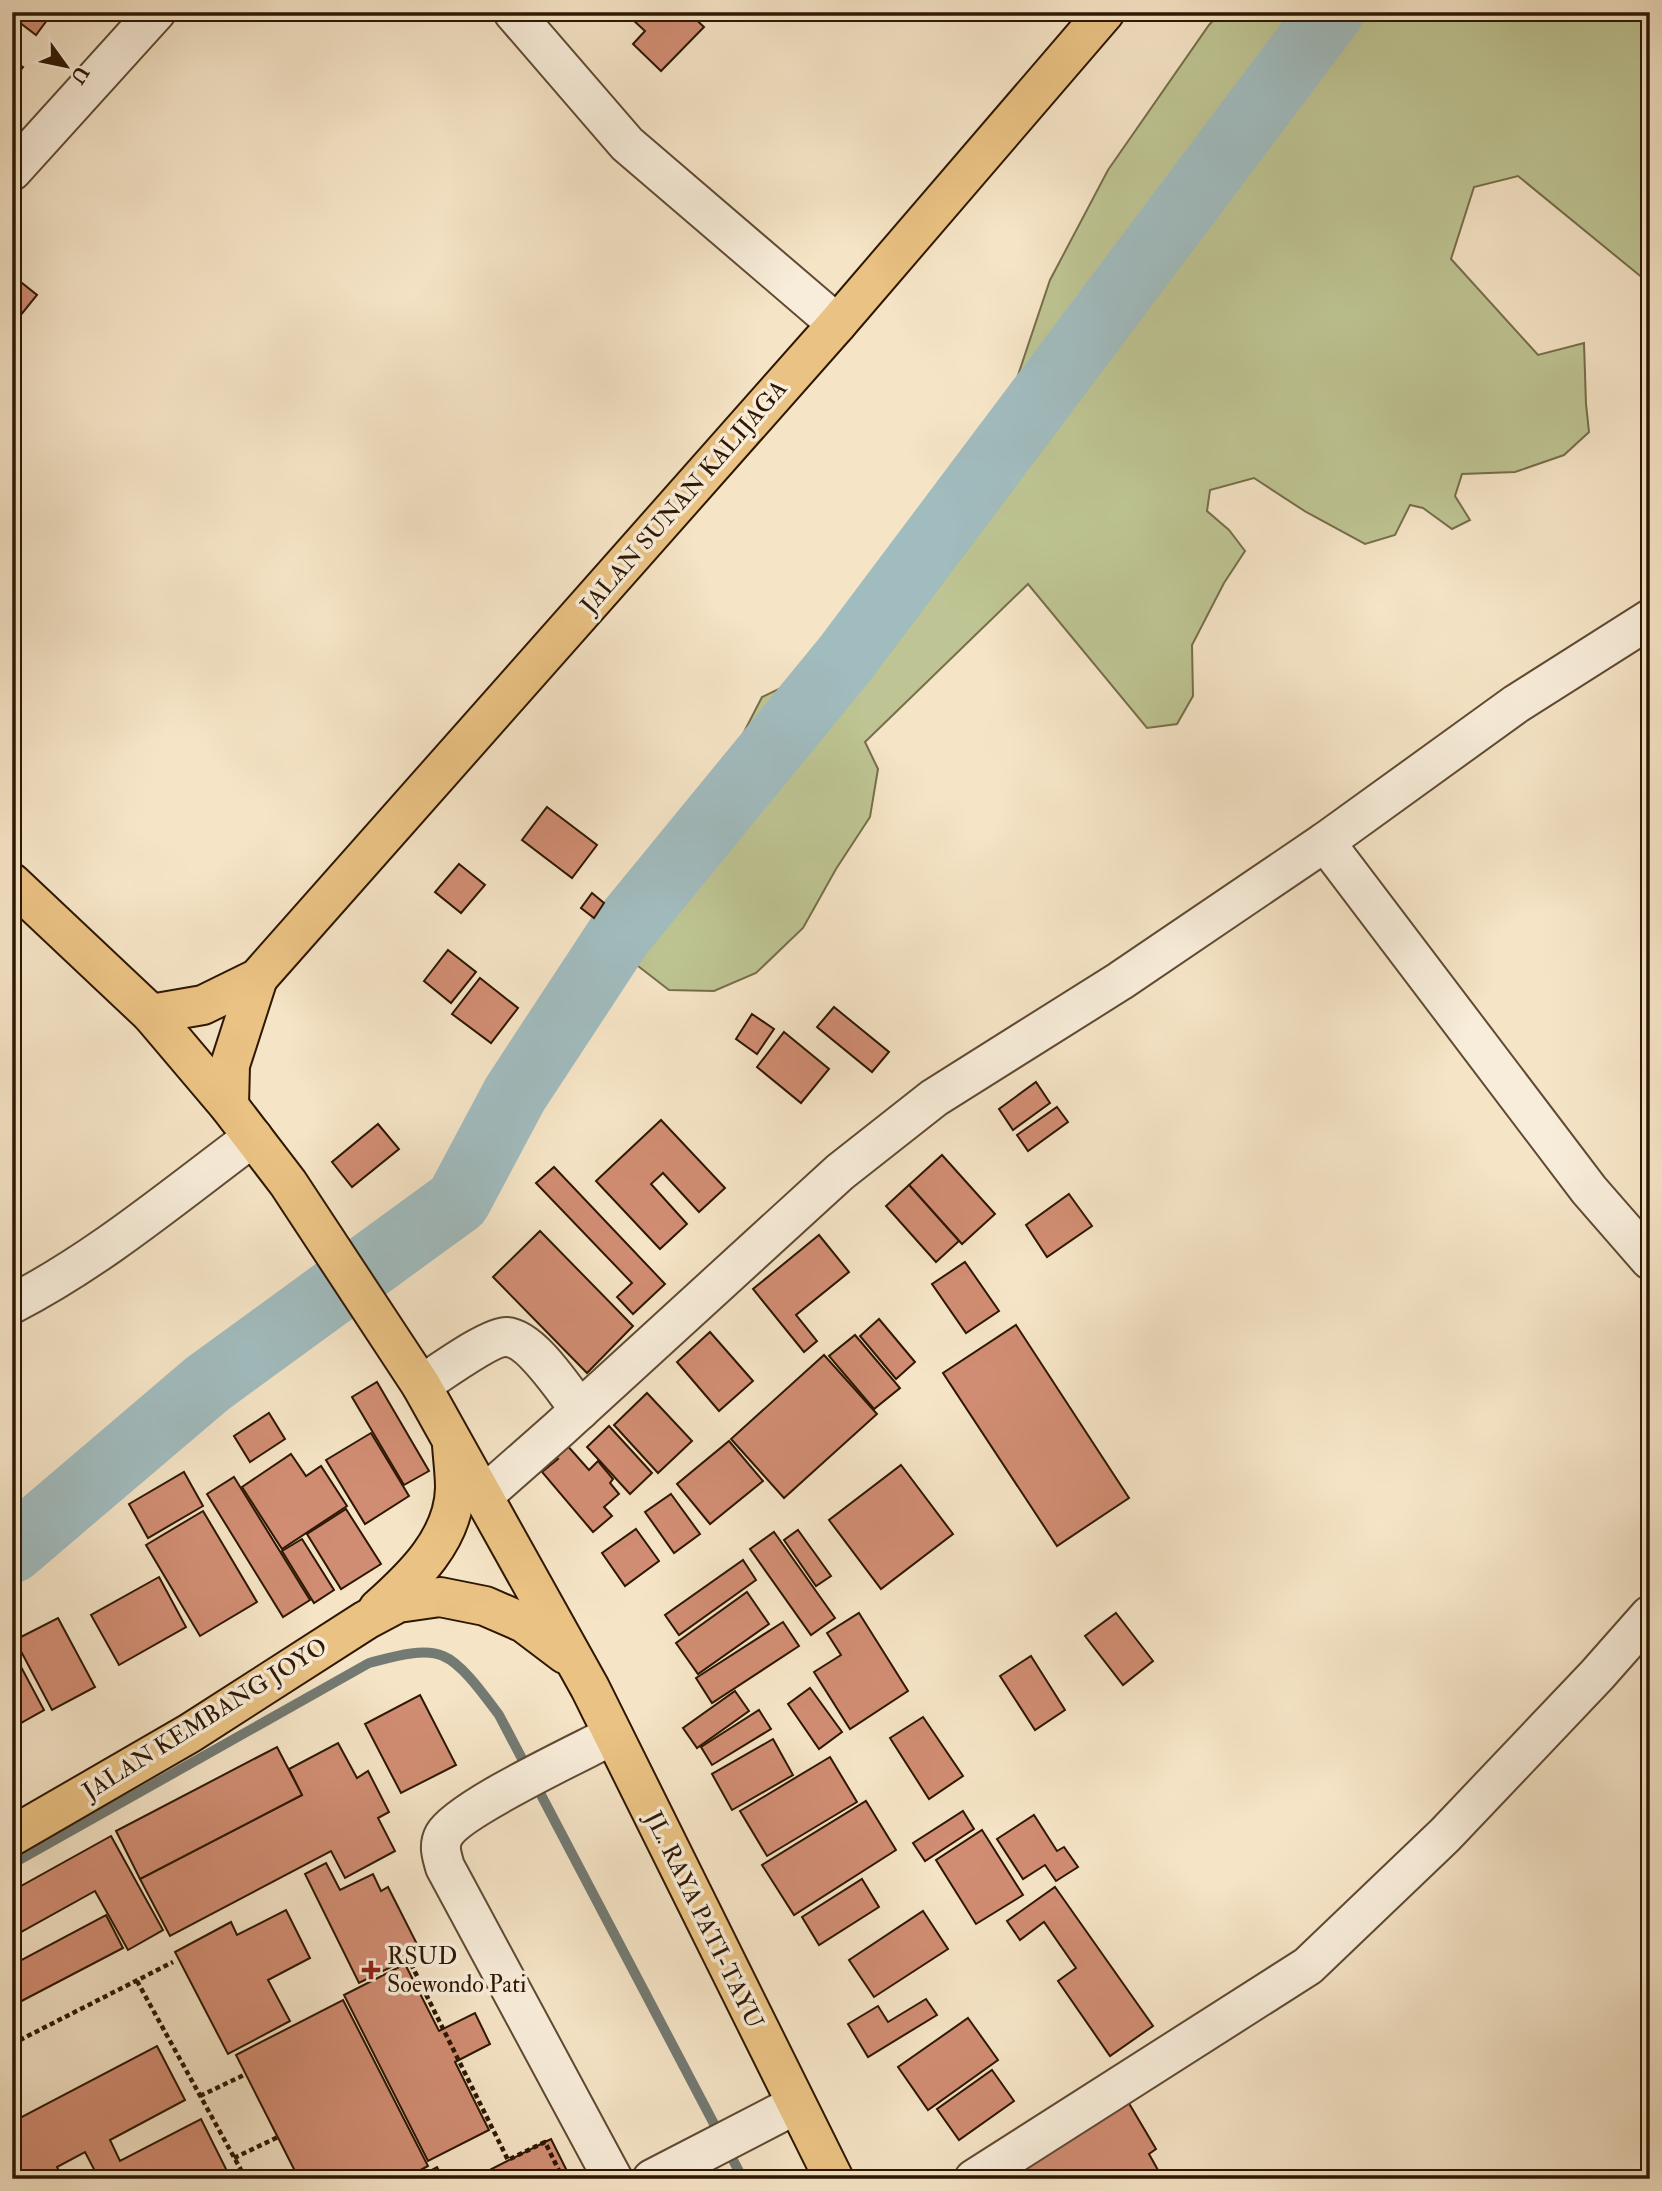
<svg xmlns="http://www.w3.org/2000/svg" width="1662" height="2191" font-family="'IM FELL Double Pica',serif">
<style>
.green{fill:#bec493;stroke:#766e4a;stroke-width:2}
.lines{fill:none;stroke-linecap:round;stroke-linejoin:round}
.stream{stroke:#737a73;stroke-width:10}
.river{stroke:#a1bcbf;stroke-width:66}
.building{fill:#d18d73;stroke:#2e1702;stroke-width:2}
.minor-casing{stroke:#604a33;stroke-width:42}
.major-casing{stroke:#2e1702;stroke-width:42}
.path{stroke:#2e1702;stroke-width:4.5;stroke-dasharray:5 3.5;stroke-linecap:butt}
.minor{stroke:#f8edda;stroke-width:38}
.major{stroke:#eac283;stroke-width:38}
.poi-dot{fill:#8f2418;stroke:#f8edda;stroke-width:2.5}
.labels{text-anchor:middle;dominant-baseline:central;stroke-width:7;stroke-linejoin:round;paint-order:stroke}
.street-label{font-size:24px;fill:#2e1702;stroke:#f8edda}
.poi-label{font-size:24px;fill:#2e1702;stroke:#f8edda;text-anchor:start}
</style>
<rect width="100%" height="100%" fill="#f5e4c6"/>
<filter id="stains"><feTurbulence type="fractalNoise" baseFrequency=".00286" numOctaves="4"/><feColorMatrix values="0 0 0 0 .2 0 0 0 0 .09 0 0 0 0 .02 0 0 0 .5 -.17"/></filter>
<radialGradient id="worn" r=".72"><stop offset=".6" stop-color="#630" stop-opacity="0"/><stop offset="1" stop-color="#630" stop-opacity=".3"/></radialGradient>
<path class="green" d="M1221,12H1650V284L1518,176L1474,187L1451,259L1538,355L1584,343L1586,404L1589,432L1564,455L1515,472L1462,474L1455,496L1470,520L1452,529L1423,508L1410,505L1395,535L1365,544L1306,512L1254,478L1210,490L1207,511L1229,530L1245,551L1224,583L1192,645L1193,696L1177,724L1147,728L1028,584L865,742L878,769L870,817L836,869L803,928L756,973L714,991L669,990L629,959L599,939L727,765L762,697L882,639L963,539L1050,280L1108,170L1209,25Z"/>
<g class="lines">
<path class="stream" d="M12,1864L369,1663C389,1658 423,1647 443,1656C463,1664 486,1698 499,1715L743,2179"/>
<path class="river" d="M12,1550L207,1384L458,1201L515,1094L620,934L845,659L1331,12"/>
</g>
<g class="building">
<path d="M20,12H53L36,35L15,19Z"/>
<path d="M640,12H688L704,27L661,71L633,44L645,31L633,20Z"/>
<path d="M12,60L23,67L12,82Z"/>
<path d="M12,275L37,295L12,326Z"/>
<path d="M547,807L597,845L572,878L522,840Z"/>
<path d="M459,864L485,885L461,913L435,892Z"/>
<path d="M592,893L604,903L594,918L581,908Z"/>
<path d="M448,950L476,972L451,1003L424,981Z"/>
<path d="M480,978L518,1008L491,1043L452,1014Z"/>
<path d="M834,1007L889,1052L872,1072L817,1027Z"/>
<path d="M752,1014L774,1029L757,1054L736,1039Z"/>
<path d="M784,1032L829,1069L801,1103L757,1067Z"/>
<path d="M1036,1082L1050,1103L1013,1130L999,1109Z"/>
<path d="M1057,1107L1068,1122L1028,1151L1017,1135Z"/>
<path d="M661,1120L725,1188L699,1212L663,1173L651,1184L687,1224L660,1249L596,1181Z"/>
<path d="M378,1124L399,1149L352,1187L332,1162Z"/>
<path d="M942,1155L995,1214L962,1244L909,1185Z"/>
<path d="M554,1167L665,1284L633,1314L617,1297L632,1283L536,1183Z"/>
<path d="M909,1185L959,1241L936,1262L886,1206Z"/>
<path d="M1069,1194L1092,1226L1047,1257L1026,1225Z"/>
<path d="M540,1231L633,1326L587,1373L493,1277Z"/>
<path d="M819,1235L849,1272L796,1315L817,1341L804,1352L753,1289Z"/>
<path d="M965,1262L999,1311L966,1333L932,1284Z"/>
<path d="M879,1319L915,1362L896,1379L860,1336Z"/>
<path d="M1016,1325L1129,1498L1057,1546L943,1373Z"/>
<path d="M710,1332L753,1381L719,1411L677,1362Z"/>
<path d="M855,1335L900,1388L874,1409L829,1356Z"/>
<path d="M824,1355L877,1414L784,1498L731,1439Z"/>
<path d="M377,1382L429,1471L404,1485L352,1397Z"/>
<path d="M647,1393L692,1441L658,1473L614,1425Z"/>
<path d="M269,1413L285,1439L250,1462L234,1436Z"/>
<path d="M609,1426L652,1473L630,1494L587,1447Z"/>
<path d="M371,1433L409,1496L365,1524L326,1460Z"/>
<path d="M729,1441L763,1481L710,1524L677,1484Z"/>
<path d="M565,1443L589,1470L598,1461L613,1479L610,1483L619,1494L604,1507L612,1516L593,1532L542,1472L558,1459L552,1453Z"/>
<path d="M291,1454L306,1476L321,1466L347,1506L282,1549L242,1487Z"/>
<path d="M901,1465L953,1534L881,1589L829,1520Z"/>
<path d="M184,1472L203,1506L148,1538L129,1504Z"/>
<path d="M234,1477L310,1600L283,1617L207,1494Z"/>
<path d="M671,1494L700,1534L674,1553L645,1512Z"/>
<path d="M346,1509L381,1564L341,1589L307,1534Z"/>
<path d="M203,1511L257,1602L200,1636L146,1545Z"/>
<path d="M636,1529L659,1561L625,1586L602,1553Z"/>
<path d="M798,1530L831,1576L816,1586L784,1540Z"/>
<path d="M774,1532L835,1618L811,1635L750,1549Z"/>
<path d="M302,1539L334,1590L314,1603L282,1551Z"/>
<path d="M743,1560L756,1580L679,1635L665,1615Z"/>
<path d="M159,1577L186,1627L119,1665L91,1615Z"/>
<path d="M747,1592L769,1624L698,1674L676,1643Z"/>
<path d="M859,1613L908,1691L850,1729L814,1672L841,1655L827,1633Z"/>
<path d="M1116,1613L1153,1661L1123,1685L1085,1636Z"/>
<path d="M58,1618L95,1687L52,1710L15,1640Z"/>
<path d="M783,1622L799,1646L712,1703L696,1678Z"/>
<path d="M12,1650L44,1710L12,1728Z"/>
<path d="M1031,1656L1065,1710L1035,1730L1000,1676Z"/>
<path d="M810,1688L842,1732L819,1749L788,1704Z"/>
<path d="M735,1691L749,1711L697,1748L683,1728Z"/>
<path d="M420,1695L456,1765L401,1793L365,1724Z"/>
<path d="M759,1710L771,1729L712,1765L701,1747Z"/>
<path d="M923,1717L963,1776L929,1799L890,1738Z"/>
<path d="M773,1739L793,1775L732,1810L712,1774Z"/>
<path d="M338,1743L357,1778L368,1771L389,1812L378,1818L395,1851L345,1878L331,1851L170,1936L140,1879L302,1795L289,1769Z"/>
<path d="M277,1747L302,1795L140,1879L116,1831Z"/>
<path d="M830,1757L857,1802L767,1856L740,1811Z"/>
<path d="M866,1801L896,1850L794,1915L762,1865Z"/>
<path d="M963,1811L974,1829L925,1861L913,1843Z"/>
<path d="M1034,1815L1057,1851L1064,1847L1078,1867L1056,1881L1045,1865L1023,1879L997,1839Z"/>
<path d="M982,1830L1023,1895L976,1924L936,1860Z"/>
<path d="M111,1836L163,1930L128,1950L95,1891L12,1937V1891Z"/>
<path d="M326,1863L340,1890L373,1874L381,1891L388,1887L421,1952L359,1983L305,1874Z"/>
<path d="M862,1879L879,1907L819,1945L802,1917Z"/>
<path d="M1055,1887L1153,2026L1110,2056L1058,1981L1076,1968L1044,1922L1020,1940L1007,1921Z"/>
<path d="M286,1910L310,1958L268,1980L290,2021L228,2054L175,1952L231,1922L237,1935Z"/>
<path d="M923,1911L948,1949L874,1997L849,1960Z"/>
<path d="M106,1915L123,1948L12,2006V1965Z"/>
<path d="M405,1964L439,2031L475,2013L490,2044L455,2062L489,2130L428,2161L344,1995Z"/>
<path d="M926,1999L937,2015L868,2057L848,2024L878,2006L888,2022Z"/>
<path d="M343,2000L428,2166L404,2179H299L236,2055Z"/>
<path d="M968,2018L998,2060L928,2110L898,2067Z"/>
<path d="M157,2046L185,2100L110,2140L120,2161L201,2119L231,2179H85L96,2173L85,2152L57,2167L63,2179H18L12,2168V2122Z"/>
<path d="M992,2070L1014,2101L959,2140L937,2109Z"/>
<path d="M1127,2100L1156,2149L1149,2154L1163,2179H990Z"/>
<path d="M551,2139L571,2179H472L545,2142Z"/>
<path d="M437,2167L443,2179H415Z"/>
</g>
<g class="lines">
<g class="minor-casing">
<g id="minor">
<path d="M513,12L627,144L837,324"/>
<path d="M12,171L156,12"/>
<path d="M1325,842L1589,1190L1650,1260"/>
<path d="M12,1304C98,1260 175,1195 253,1137"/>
<path d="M421,1385C437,1375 490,1336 507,1337C532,1339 565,1391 580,1410"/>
<path d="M483,1496L559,1429L840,1172L934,1098L1120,981L1325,842L1516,704L1650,619"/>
<path d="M613,1735C581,1752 458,1809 444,1835C438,1846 442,1856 445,1867L613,2179"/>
<path d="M652,2179L795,2105"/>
<path d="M974,2179L1308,1966L1445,1835L1597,1675L1650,1615"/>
</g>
</g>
<g class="major-casing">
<g id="major">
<path d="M12,883L151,1014L229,1106L288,1183L421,1385L590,1688L834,2179"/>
<path d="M151,1014L203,1005L258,978L837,324L1105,12"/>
<path d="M229,1106L230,1065L258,978"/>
<path d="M378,1609C413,1578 454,1539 455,1488C455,1474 453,1459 452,1445"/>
<path d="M12,1836L190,1733L366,1620L398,1603L440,1597L485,1606L524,1623L565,1654"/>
</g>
</g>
<g class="path">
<path d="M411,1964L508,2160L545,2142L563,2179"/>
<path d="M137,1981L246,2179"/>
<path d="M12,2044L173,1962"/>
<path d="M200,2096L246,2074"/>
<path d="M234,2158L278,2137"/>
</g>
<use href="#minor" class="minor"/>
<use href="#major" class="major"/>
</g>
<path class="poi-dot" d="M367.5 1959.5h7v7h7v7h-7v7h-7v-7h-7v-7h7z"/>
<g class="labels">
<g class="street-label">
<text transform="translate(684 497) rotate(-49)">JALAN SUNAN KALIJAGA</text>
<text transform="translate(205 1719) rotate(-32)">JALAN KEMBANG JOYO</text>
<text transform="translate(704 1920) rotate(64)">JL. RAYA PATI-TAYU</text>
</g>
<g class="poi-label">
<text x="387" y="1956">RSUD<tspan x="387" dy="28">Soewondo Pati</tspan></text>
</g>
</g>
<rect width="1662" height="2191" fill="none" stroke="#f5e4c6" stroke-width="42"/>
<rect x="14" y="14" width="1634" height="2163" fill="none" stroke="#2e1702" stroke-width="3.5"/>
<rect x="21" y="21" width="1620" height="2149" fill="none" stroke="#2e1702" stroke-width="2"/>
<g transform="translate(66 66) rotate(123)" stroke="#f8edda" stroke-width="5" paint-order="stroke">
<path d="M0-5L12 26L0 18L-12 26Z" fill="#2e1702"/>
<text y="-10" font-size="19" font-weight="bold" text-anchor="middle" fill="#2e1702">U</text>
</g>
<rect width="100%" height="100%" filter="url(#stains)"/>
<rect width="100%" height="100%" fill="url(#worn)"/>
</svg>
